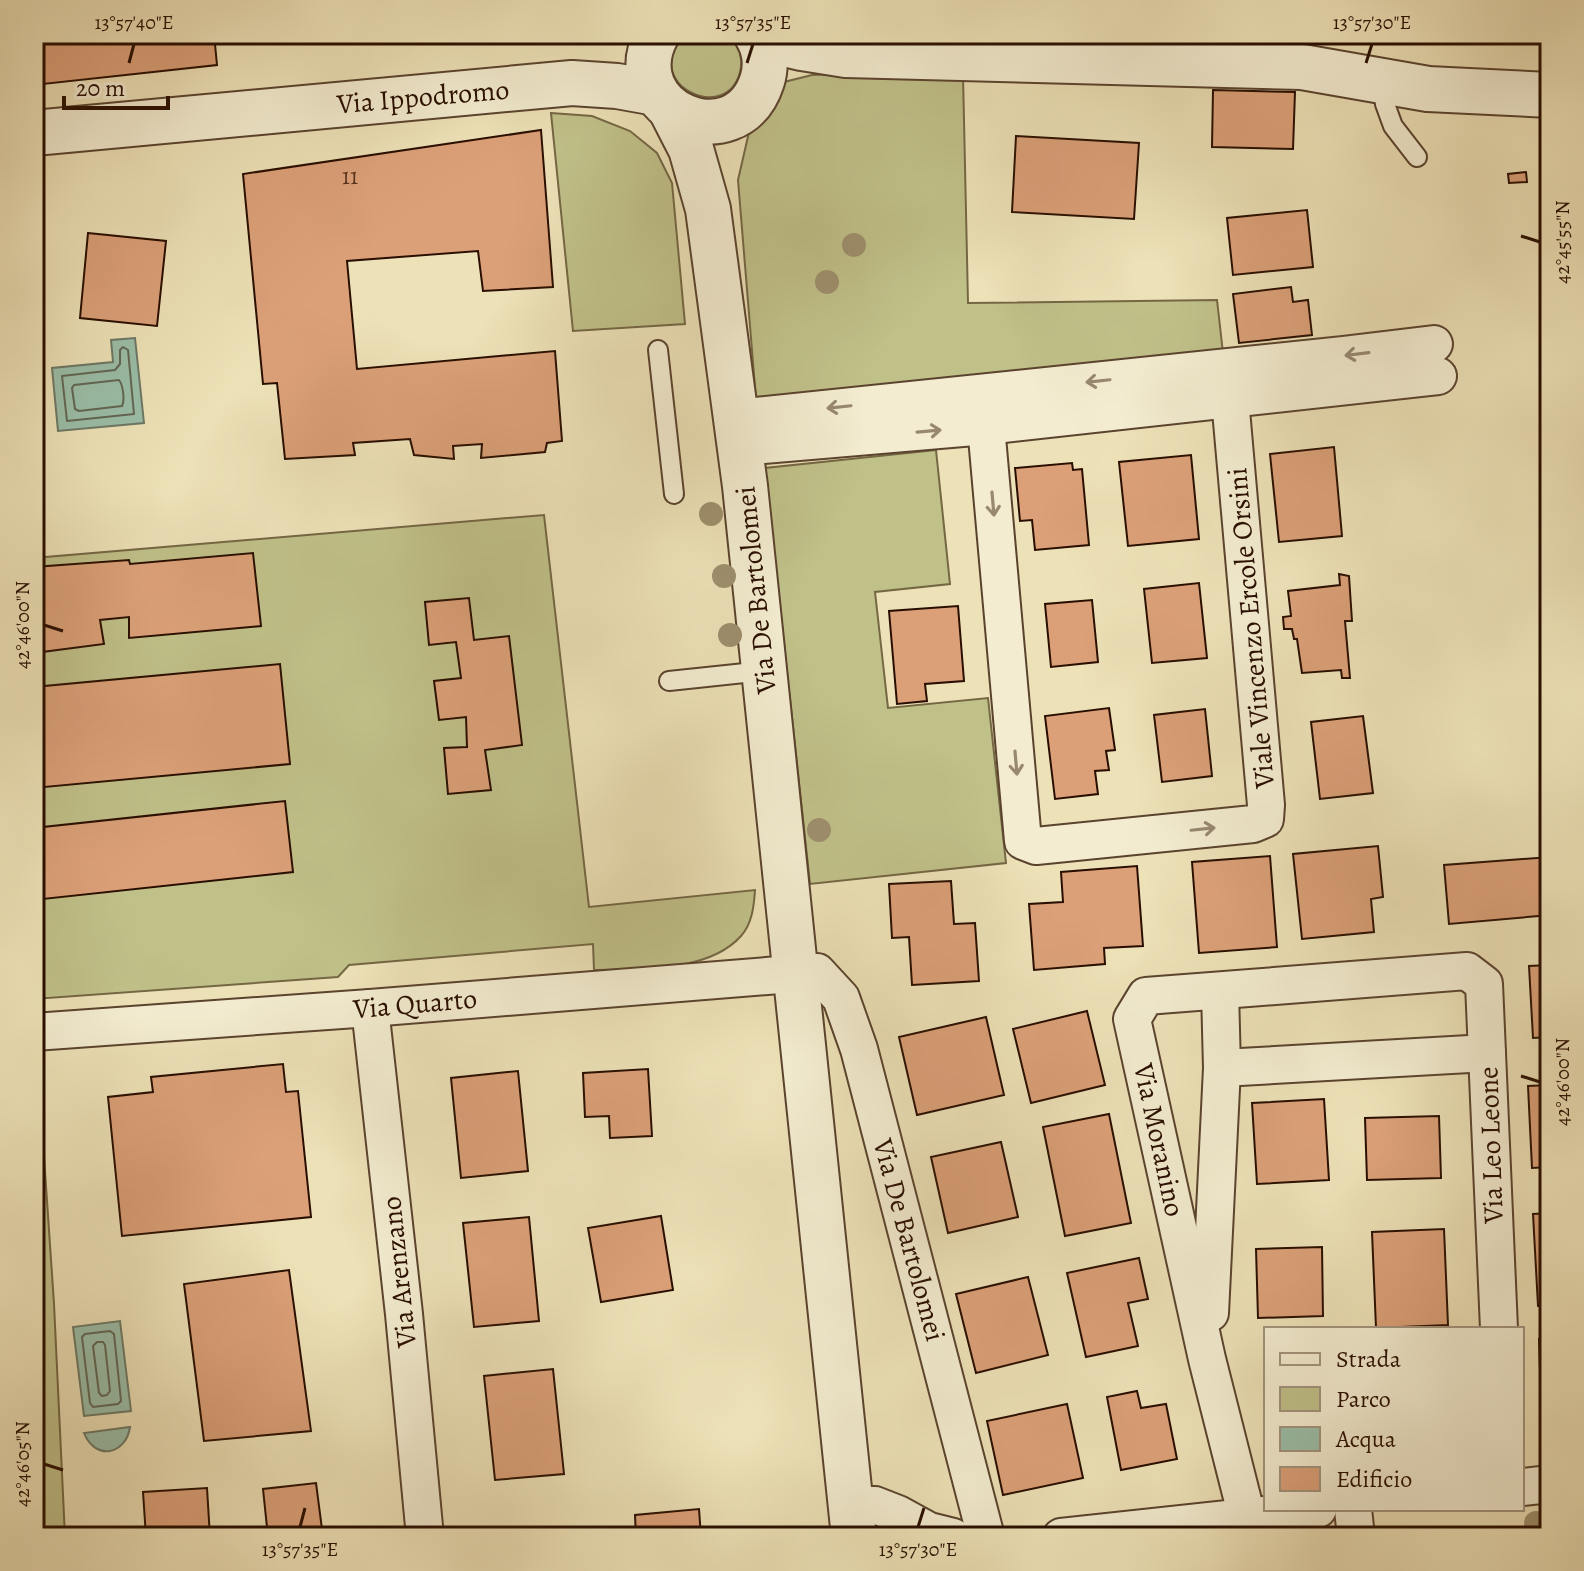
<svg xmlns="http://www.w3.org/2000/svg" width="1584" height="1571" font-family="Alegreya,serif">
<style>
.green{fill:#c0c089;stroke:#746744;stroke-width:2}
.water{fill:#9abea8;stroke:#6d7865;stroke-width:2}
.lines{fill:none;stroke-linecap:round;stroke-linejoin:round}
.shore{stroke:#626654;stroke-width:2}
.building{fill:#dba078;stroke:#290e00;stroke-width:2}
.service-casing{stroke:#5a432e;stroke-width:22}
.minor-casing{stroke:#5a432e;stroke-width:40}
.tertiary-casing{stroke:#5a432e;stroke-width:48}
.service{stroke:#f3ecd0;stroke-width:18}
.minor{stroke:#f3ecd0;stroke-width:36}
.tertiary{stroke:#f3ecd0;stroke-width:44}
.tree{fill:#9e8f6d}
.oneway{stroke:#988872}
.ticks{fill:none;stroke:#290e00;stroke-width:3}
.labels{text-anchor:middle;dominant-baseline:central;stroke-width:6;stroke-linejoin:round;paint-order:stroke}
.number-label{font-size:24px;fill:#56321e}
.street-label{font-size:28px;fill:#290e00;stroke:#f3ecd0}
.neatline{fill:none;stroke:#290e00;stroke-width:3}
.ticks-label{font-size:20px;text-anchor:middle;fill:#290e00}
</style>
<rect width="100%" height="100%" fill="#ede1b7"/>
<filter id="stains"><feTurbulence type="fractalNoise" baseFrequency=".0025" numOctaves="4"/><feColorMatrix values="0 0 0 0 .2 0 0 0 0 .09 0 0 0 0 .02 0 0 0 .5 -.17"/></filter>
<radialGradient id="worn" r=".72"><stop offset=".6" stop-color="#630" stop-opacity="0"/><stop offset="1" stop-color="#630" stop-opacity=".3"/></radialGradient>
<g class="green">
<path d="M686,34H727C737,43 743,53 741,67C732,129 635,84 686,34Z"/>
<path d="M837,74L963,75L968,303L1217,300L1223,353L756,399L738,180L752,119L776,84L812,75Z"/>
<path d="M551,113L592,116L630,131L657,153L672,183L685,324L573,331Z"/>
<path d="M936,450L950,584L875,592L888,708L988,698L1006,863L810,884L765,468Z"/>
<path d="M544,515L589,907L755,890C754,906 752,924 741,936C708,973 639,968 594,970L593,944L349,965L338,977L34,999V558Z"/>
<path d="M34,1053H37L54,1304L65,1537H34Z"/>
</g>
<g class="water">
<path d="M135,338L144,423L58,431L52,368L113,362L111,340Z"/>
<path d="M120,1321L131,1411L84,1416L73,1327Z"/>
<path d="M130,1427C126,1455 95,1461 84,1433Z"/>
</g>
<g class="lines">
<g class="shore">
<path d="M123,347L128,350L134,414L67,421L62,376L115,370L120,364V350Z"/>
<path d="M119,380C123,385 125,400 122,406L79,411L75,409L72,388L74,385Z"/>
<path d="M110,1331L114,1334L121,1401L118,1404L93,1407L90,1403L82,1337L85,1334Z"/>
<path d="M97,1342H103L105,1345L110,1391L107,1395L102,1396L99,1393L93,1346Z"/>
</g>
</g>
<g class="building">
<path d="M34,34H214L217,65L34,85Z"/>
<path d="M1213,90L1295,92L1293,149L1212,147Z"/>
<path d="M541,130L553,287L483,291L478,251L347,261L357,369L555,351L562,441L547,443L545,452L481,458L482,444L453,446L454,459L414,455L410,439L353,443L355,455L285,459L277,383L263,384L243,174Z"/>
<path d="M1016,136L1139,143L1134,219L1012,212Z"/>
<path d="M1526,172L1527,182L1509,183L1508,174Z"/>
<path d="M1307,210L1313,267L1233,275L1227,218Z"/>
<path d="M88,233L166,241L157,326L80,318Z"/>
<path d="M1291,287L1293,302L1308,300L1312,335L1239,343L1233,294Z"/>
<path d="M1334,447L1342,536L1279,542L1270,454Z"/>
<path d="M1191,455L1199,539L1128,546L1119,462Z"/>
<path d="M1072,463L1073,470L1082,469L1089,545L1035,550L1032,520L1020,521L1015,468Z"/>
<path d="M253,553L261,626L129,638V617L100,620L104,644L34,653V567L129,560L130,564Z"/>
<path d="M1339,574L1349,576L1352,621H1345L1350,678H1342L1341,670L1302,673L1297,639H1294L1292,629H1284L1283,617L1291,616L1288,591L1340,585Z"/>
<path d="M1199,583L1207,658L1152,663L1144,589Z"/>
<path d="M469,598L474,640L509,636L522,745L485,750L491,790L448,794L444,748L467,747L466,717L439,720L434,681L461,678L456,642L429,645L425,602Z"/>
<path d="M1092,600L1098,662L1051,667L1045,604Z"/>
<path d="M958,606L964,681L925,684L927,701L897,704L889,611Z"/>
<path d="M280,664L290,764L34,788V687Z"/>
<path d="M1109,708L1115,750L1106,751L1109,770L1095,771L1098,794L1055,799L1045,716Z"/>
<path d="M1205,709L1212,776L1162,782L1154,715Z"/>
<path d="M1363,716L1373,793L1320,799L1311,722Z"/>
<path d="M285,801L293,872L34,900V828Z"/>
<path d="M1378,846L1383,897L1371,899L1374,932L1302,939L1293,854Z"/>
<path d="M1270,856L1277,947L1199,953L1192,862Z"/>
<path d="M1550,857V915L1449,924L1444,865Z"/>
<path d="M1137,866L1143,946L1104,948L1105,964L1034,970L1029,904L1063,902L1061,872Z"/>
<path d="M951,881L954,924L975,923L979,981L912,985L909,937L892,938L889,884Z"/>
<path d="M1550,965V1037L1533,1038L1529,966Z"/>
<path d="M1087,1011L1105,1085L1031,1103L1013,1029Z"/>
<path d="M986,1017L1004,1095L917,1115L899,1037Z"/>
<path d="M283,1064L286,1092L298,1091L311,1217L122,1236L108,1097L153,1092L151,1077Z"/>
<path d="M648,1069L652,1136L610,1138L609,1116L585,1117L583,1073Z"/>
<path d="M518,1071L528,1171L461,1178L451,1078Z"/>
<path d="M1550,1085V1167L1532,1168L1528,1086Z"/>
<path d="M1324,1099L1329,1180L1257,1184L1252,1103Z"/>
<path d="M1109,1114L1131,1223L1065,1236L1043,1127Z"/>
<path d="M1439,1116L1441,1178L1367,1180L1365,1118Z"/>
<path d="M1001,1142L1018,1217L948,1233L931,1157Z"/>
<path d="M1550,1213V1305L1538,1306L1533,1214Z"/>
<path d="M661,1216L673,1290L601,1302L588,1228Z"/>
<path d="M529,1217L539,1321L474,1327L463,1223Z"/>
<path d="M1444,1229L1448,1325L1376,1328L1372,1232Z"/>
<path d="M1322,1247L1323,1316L1258,1318L1256,1249Z"/>
<path d="M1139,1258L1148,1299L1128,1303L1138,1346L1086,1357L1067,1273Z"/>
<path d="M289,1270L311,1431L204,1441L184,1284Z"/>
<path d="M1028,1277L1048,1355L976,1373L956,1294Z"/>
<path d="M1539,1339H1550V1437L1542,1438Z"/>
<path d="M553,1369L564,1474L495,1480L484,1376Z"/>
<path d="M1137,1391L1141,1408L1166,1404L1177,1459L1121,1470L1107,1397Z"/>
<path d="M1067,1404L1083,1478L1003,1495L987,1421Z"/>
<path d="M316,1483L323,1537H268L263,1489Z"/>
<path d="M207,1488L210,1537H146L143,1492Z"/>
<path d="M699,1509L701,1537H636L635,1515Z"/>
</g>
<g class="lines">
<g class="service-casing">
<g id="service">
<path d="M1382,81L1385,104L1393,126L1417,157"/>
<path d="M658,350L674,494"/>
<path d="M669,681L764,671"/>
</g>
</g>
<g class="minor-casing">
<g id="minor">
<path d="M736,418L1344,355L1434,344"/>
<path d="M986,426L1023,841L1036,846L1253,824L1265,819L1266,805L1230,399"/>
<path d="M740,447L986,426L1438,376"/>
<path d="M370,1008L404,1314L425,1537"/>
<path d="M34,1032L370,1008L817,972L841,998L859,1049L986,1537"/>
<path d="M1222,1068L1487,1053"/>
<path d="M1210,1313L1222,1068L1220,991"/>
<path d="M1522,1487L1550,1484"/>
<path d="M851,1505H875L898,1514L929,1531L953,1537"/>
<path d="M1353,1509L1356,1537"/>
<path d="M1247,1517L1207,1359L1132,1019L1146,996L1467,971L1484,984L1499,1329"/>
<path d="M1061,1537L1318,1509"/>
</g>
</g>
<g class="tertiary-casing">
<g id="tertiary">
<path d="M657,34C616,111 736,161 762,81C767,66 765,48 756,34"/>
<path d="M759,38L802,48L846,55L1302,67L1428,89L1550,95"/>
<path d="M671,110L691,149L708,209L745,486L854,1537"/>
<path d="M34,133L572,83L617,86L656,93"/>
</g>
</g>
<use href="#service" class="service"/>
<use href="#minor" class="minor"/>
<use href="#tertiary" class="tertiary"/>
</g>
<g class="tree">
<circle cx="854" cy="245" r="12"/>
<circle cx="827" cy="282" r="12"/>
<circle cx="711" cy="514" r="12"/>
<circle cx="724" cy="576" r="12"/>
<circle cx="730" cy="635" r="12"/>
<circle cx="819" cy="830" r="12"/>
<circle cx="1536" cy="1523" r="12"/>
</g>
<defs><path id="oneway-shaft" d="M-6 0H5M1.5-3L5.5 0L1.5 3" fill="none" stroke-width="1.6" stroke-linecap="round" stroke-linejoin="round" transform="scale(2)"/></defs>
<g class="oneway">
<use href="#oneway-shaft" transform="translate(1357 354) rotate(173)"/>
<use href="#oneway-shaft" transform="translate(1098 381) rotate(174)"/>
<use href="#oneway-shaft" transform="translate(839 407) rotate(174)"/>
<use href="#oneway-shaft" transform="translate(929 431) rotate(-5)"/>
<use href="#oneway-shaft" transform="translate(993 504) rotate(85)"/>
<use href="#oneway-shaft" transform="translate(1016 763) rotate(85)"/>
<use href="#oneway-shaft" transform="translate(1203 829) rotate(-6)"/>
</g>
<path class="ticks" d="M129,63L134,44M747,63L753,44M1366,63L1372,44M1521,236L1540,242M44,625L63,631M1521,1076L1540,1082M44,1464L63,1470M300,1527L305,1508M918,1527L924,1508"/>
<g class="labels">
<g class="number-label">
<text x="350" y="176">11</text>
</g>
<g class="street-label">
<text transform="translate(423 97) rotate(-5)">Via Ippodromo</text>
<text transform="translate(756 590) rotate(-96)">Via De Bartolomei</text>
<text transform="translate(1251 628) rotate(-95)">Viale Vincenzo Ercole Orsini</text>
<text transform="translate(415 1004) rotate(-5)">Via Quarto</text>
<text transform="translate(1159 1140) rotate(78)">Via Moranino</text>
<text transform="translate(1491 1145) rotate(-92)">Via Leo Leone</text>
<text transform="translate(909 1240) rotate(75)">Via De Bartolomei</text>
<text transform="translate(399 1272) rotate(-96)">Via Arenzano</text>
</g>
</g>
<rect width="1584" height="1571" fill="none" stroke="#ede1b7" stroke-width="88"/>
<rect x="1264" y="1327" width="260" height="184" fill="#f3ecd0" stroke="#a2937d" stroke-width="2"/>
<rect x="1280" y="1353" width="40" height="12" fill="#f3ecd0" stroke="#a2937d" stroke-width="2"/>
<text x="1336" y="1367" font-size="24" fill="#290e00">Strada</text>
<rect x="1280" y="1387" width="40" height="24" fill="#c0c089" stroke="#a2937d" stroke-width="2"/>
<text x="1336" y="1407" font-size="24" fill="#290e00">Parco</text>
<rect x="1280" y="1427" width="40" height="24" fill="#9abea8" stroke="#a2937d" stroke-width="2"/>
<text x="1336" y="1447" font-size="24" fill="#290e00">Acqua</text>
<rect x="1280" y="1467" width="40" height="24" fill="#dba078" stroke="#a2937d" stroke-width="2"/>
<text x="1336" y="1487" font-size="24" fill="#290e00">Edificio</text>
<path d="M64 96v12h104v-12" fill="none" stroke="#290e00" stroke-width="4"/>
<text x="76" y="96" font-size="24" fill="#290e00" stroke="#f3ecd0" stroke-width="6" paint-order="stroke">20 m</text>
<rect x="44" y="44" width="1496" height="1483" class="neatline"/>
<g class="ticks-label">
<text x="134" y="29">13°57'40"E</text>
<text x="753" y="29">13°57'35"E</text>
<text x="1372" y="29">13°57'30"E</text>
<text transform="translate(1562 242) rotate(-90)" y="7">42°45'55"N</text>
<text transform="translate(22 625) rotate(-90)" y="7">42°46'00"N</text>
<text transform="translate(1562 1082) rotate(-90)" y="7">42°46'00"N</text>
<text transform="translate(22 1464) rotate(-90)" y="7">42°46'05"N</text>
<text x="300" y="1556">13°57'35"E</text>
<text x="918" y="1556">13°57'30"E</text>
</g>
<rect width="100%" height="100%" filter="url(#stains)"/>
<rect width="100%" height="100%" fill="url(#worn)"/>
</svg>
